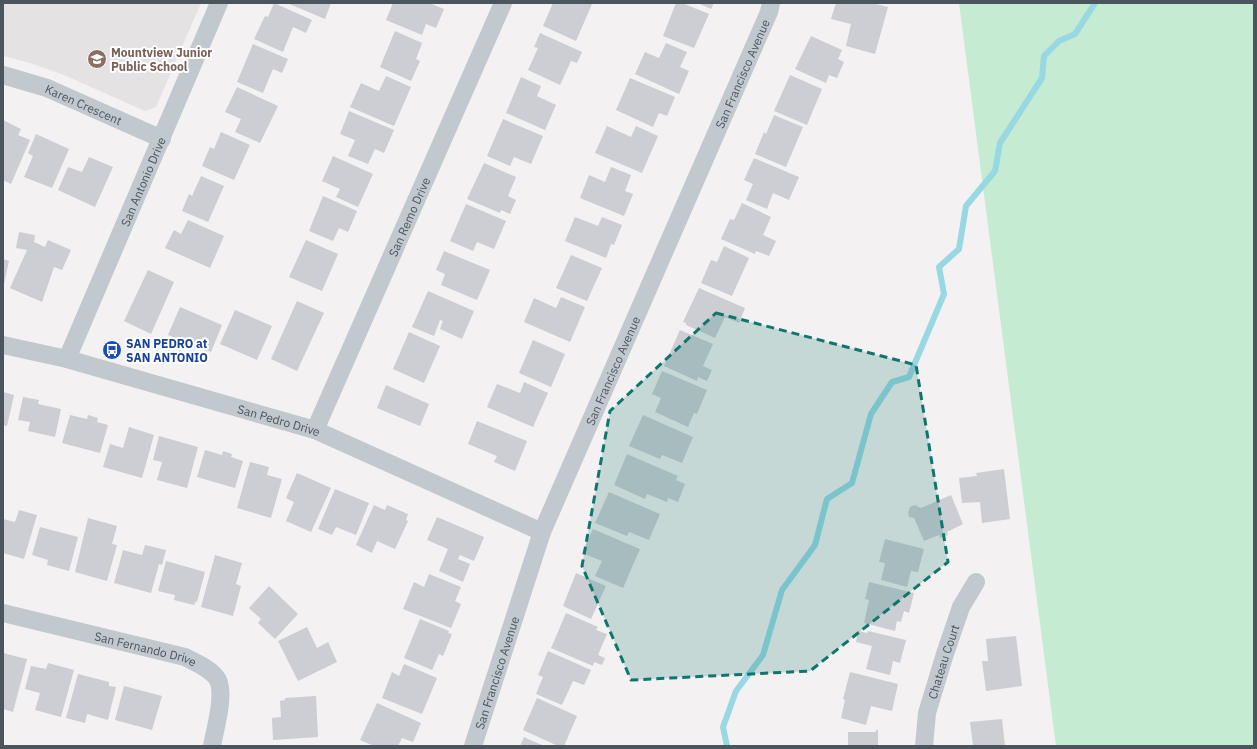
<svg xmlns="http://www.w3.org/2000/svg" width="1257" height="749" font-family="'IBM Plex Sans',sans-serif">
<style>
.education{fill:#e4e2e3}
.green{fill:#c5ebd2}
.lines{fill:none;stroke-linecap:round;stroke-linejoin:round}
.stream{stroke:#97d8e3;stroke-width:6}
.building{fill:#ccced3}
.minor{stroke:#c1c9ce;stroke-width:18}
.marked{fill:#0f766e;fill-opacity:0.2;stroke:#0f766e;stroke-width:3;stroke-dasharray:8 5;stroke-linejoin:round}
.labels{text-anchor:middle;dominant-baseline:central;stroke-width:4;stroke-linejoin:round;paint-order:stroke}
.education-label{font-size:12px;font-weight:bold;fill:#785e54;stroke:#fff;text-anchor:start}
.street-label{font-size:12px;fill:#4b555d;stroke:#fff}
.transit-label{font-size:12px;font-weight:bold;fill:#164399;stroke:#fff;text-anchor:start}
</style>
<rect width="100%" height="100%" fill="#f3f1f1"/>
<path class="education" d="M3,3H201L156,107L145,111L64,75L30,63L3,56Z"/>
<path class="green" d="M959,3H1254V746H1056Z"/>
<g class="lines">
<path class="stream" d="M727,746L723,727L736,691L763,655L782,590L815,545L827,499L852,483L871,414L892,382L909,377L944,294L939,267L959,249L966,206L995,171L1000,143L1042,78L1044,56L1059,41L1075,34L1095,3"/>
</g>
<g class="building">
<path d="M274,3L312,20L306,33L293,27L283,52L254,39L265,16L268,17Z"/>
<path d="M287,3H331L325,19Z"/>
<path d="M393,3H429L444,9L436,28L426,24L422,35L386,20Z"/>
<path d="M553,3L592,4L576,41L543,26Z"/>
<path d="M676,3H682L709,14L694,48L663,36Z"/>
<path d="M698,3H714L711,9Z"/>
<path d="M836,3H871L888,7L875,54L846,46L851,24L831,19Z"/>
<path d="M395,31L422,43L416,59L420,61L411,81L380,67Z"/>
<path d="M540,33L582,52L577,63L571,61L560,85L528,70L538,48L534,47Z"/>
<path d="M811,36L842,50L838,59L844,62L837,78L829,75L826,83L795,69Z"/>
<path d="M666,43L687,52L680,67L689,71L679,94L635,74L645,52L659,58Z"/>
<path d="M253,44L288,59L282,73L273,69L263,93L237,82Z"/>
<path d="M790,75L822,89L807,125L774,111Z"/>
<path d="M386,76L411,87L394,126L350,107L361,83L379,91Z"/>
<path d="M521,77L541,86L537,96L556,105L545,130L506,113Z"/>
<path d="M630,78L675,97L667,116L659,113L653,127L616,110Z"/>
<path d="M237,87L278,106L260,143L235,132L241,119L225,112Z"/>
<path d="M349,111L394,130L384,153L375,149L368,164L348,156L355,140L340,134Z"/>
<path d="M774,115L803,127L786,167L755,154L764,132L766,134Z"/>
<path d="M503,119L543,136L531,164L514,157L510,166L487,156Z"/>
<path d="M3,120L21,129L18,135L30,140L11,184L3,180Z"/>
<path d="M607,126L631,137L636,126L658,136L642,173L595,153Z"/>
<path d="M221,132L250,145L234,180L202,166L210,147L214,149Z"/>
<path d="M36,134L69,149L52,188L24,177L33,156L28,153Z"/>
<path d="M333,156L373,174L358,207L336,197L340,189L322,181Z"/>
<path d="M89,157L113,167L95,207L58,190L68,167L82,172Z"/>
<path d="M754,158L799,177L789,200L773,193L767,209L746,200L753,184L744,180Z"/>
<path d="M484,163L516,177L508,196L516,200L510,214L501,210L500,213L467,199Z"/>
<path d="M611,167L631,175L625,191L633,194L624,216L580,198L589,175L605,182Z"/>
<path d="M201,176L224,186L208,222L182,211L189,194L192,196Z"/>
<path d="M323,196L357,211L348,232L339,228L333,241L309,231Z"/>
<path d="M742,203L771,217L763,235L776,241L769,256L756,251L755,254L721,239L730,219L734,220Z"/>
<path d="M466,204L506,221L494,249L477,242L473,251L450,241Z"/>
<path d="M575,217L598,226L602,217L622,225L614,245L611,244L606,258L565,241Z"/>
<path d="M188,220L224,236L210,268L165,248L174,230L181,234Z"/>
<path d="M19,232L35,235L34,242L45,247L48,240L71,250L62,270L54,267L42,302L10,288L27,250L16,248Z"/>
<path d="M306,240L338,254L322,291L289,277Z"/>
<path d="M724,246L749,258L732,296L701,283L711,260L717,262Z"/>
<path d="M444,251L490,270L477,300L441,285L445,274L436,270Z"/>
<path d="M571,255L602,268L587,301L556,288Z"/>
<path d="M3,259L9,261L4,284H3Z"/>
<path d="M148,270L174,282L151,334L124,321Z"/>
<path d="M699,288L745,308L739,323L725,317L715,338L686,325V323L683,322Z"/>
<path d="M428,291L474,311L462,339L440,329L443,321L440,320L434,336L412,327Z"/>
<path d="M561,297L585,307L570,342L524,322L534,298L556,308Z"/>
<path d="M297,301L324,313L297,371L271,359Z"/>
<path d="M180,307L222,325L211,352L168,335Z"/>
<path d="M235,310L272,326L257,360L220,344Z"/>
<path d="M680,330L713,344L703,366L712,370L707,381L698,377L697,381L664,366Z"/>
<path d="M409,332L440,346L424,383L393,369Z"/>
<path d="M533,340L565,354L551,387L519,373Z"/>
<path d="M662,371L707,390L697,414L694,413L688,427L655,412L661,398L652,394Z"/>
<path d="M524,382L548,393L533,427L487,407L497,384L520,393Z"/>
<path d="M386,385L429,404L420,426L377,408Z"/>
<path d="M3,392L14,395L7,426L3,425Z"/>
<path d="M23,397L39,400L38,404L61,409L55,437L28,431L30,422L18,420Z"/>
<path d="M70,415L87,419L88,415L98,418L97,422L108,425L100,453L62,443Z"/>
<path d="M643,415L693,437L682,463L662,455L660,459L629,446Z"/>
<path d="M477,421L527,441L515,471L494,462L497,456L468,444Z"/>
<path d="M129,427L154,435L142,478L103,467L110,444L123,448Z"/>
<path d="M159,436L198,447L187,488L157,480L162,462L153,460Z"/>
<path d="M205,450L222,455L223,451L232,454L231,457L243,461L235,488L197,477Z"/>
<path d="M627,454L678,476L676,480L685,484L678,502L668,498L667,502L647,494L645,499L614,485Z"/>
<path d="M250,462L269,467L267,475L282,479L271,518L237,508Z"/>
<path d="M1004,469L1010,519L982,523L980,502L962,503L959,478L977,476L976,473Z"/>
<path d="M297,473L331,488L311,532L286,521L294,502L286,498Z"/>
<path d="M335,489L369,503L356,535L336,527L332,535L318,529Z"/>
<path d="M609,492L660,514L649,540L629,532L627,536L595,523Z"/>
<path d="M951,495L963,524L947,532L948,535L940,538L939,535L924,541L914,518L909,517L908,513L910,507L915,505L921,508Z"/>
<path d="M374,505L385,510L387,505L408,514L406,520L408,521L395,549L377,541L372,553L356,545Z"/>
<path d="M19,510L37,515L24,559L3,553V519L15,522Z"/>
<path d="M437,517L484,537L474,561L460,555L458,559L470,564L463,582L439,571L448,549L427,540Z"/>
<path d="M88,518L117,526L112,544L117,545L107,581L75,572Z"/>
<path d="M40,527L78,537L69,571L47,565L48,560L32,555Z"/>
<path d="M593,529L640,549L623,588L595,576L602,561L582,553Z"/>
<path d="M885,539L924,549L918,572L911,571L907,587L881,580L885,563L879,562Z"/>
<path d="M145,545L166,550L162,565L159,564L151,593L114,583L123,550L142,555Z"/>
<path d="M215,555L242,563L236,584L241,586L233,616L201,607Z"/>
<path d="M166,561L205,572L197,602L196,601L194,605L174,600L175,595L158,591Z"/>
<path d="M576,573L606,586L591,619L563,606Z"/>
<path d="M429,574L461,587L455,601L461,604L451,628L403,609L414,582L424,587Z"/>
<path d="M869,582L914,593L909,613L904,611L901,622L897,621L895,631L864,623L869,600L865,599Z"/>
<path d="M269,586L298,614L275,639L258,623L261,619L249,608Z"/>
<path d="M566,613L598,627L596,630L607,634L598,655L605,658L602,665L594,662L593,666L551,648Z"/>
<path d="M420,619L449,631L448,633L452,634L443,656L439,654L432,670L404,658Z"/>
<path d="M307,627L317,648L328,642L337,662L298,681L278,641Z"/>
<path d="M858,631L867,633L868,631L906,640L900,663L893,661L890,675L866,669L872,646L856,642Z"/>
<path d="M1016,636L1022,686L986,691L982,661H988L986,639Z"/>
<path d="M548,651L591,670L584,685L573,681L562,705L536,694L543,677L538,675Z"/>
<path d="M3,653L27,659L13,712L3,709Z"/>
<path d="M48,663L74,670L61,717L35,710L40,693L25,689L31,666L46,669Z"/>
<path d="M404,664L437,678L422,714L382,698L392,672L399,676Z"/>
<path d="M850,672L898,684L892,711L871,706L866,725L841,718L845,700L843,699Z"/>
<path d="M78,674L109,682V686L116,687L108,720L87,714L85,723L66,718Z"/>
<path d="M124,686L162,696L152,730L115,720Z"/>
<path d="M316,696L318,737L273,740L272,718L281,717L280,701L285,700V698Z"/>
<path d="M537,698L577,716L564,746H558L523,730Z"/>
<path d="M377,703L421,723L413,742L402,738L398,746H374L360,740Z"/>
<path d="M1002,719L1005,746H973L970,722Z"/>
<path d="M876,730H878V746H848V732H876Z"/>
<path d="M524,737L544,746H520Z"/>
</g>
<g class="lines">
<g class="minor">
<path id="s1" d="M3,75L47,88L162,139"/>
<path id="s2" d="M3,345L67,359L315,430L542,532"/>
<path id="s3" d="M67,359L219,3"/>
<path id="s4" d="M315,430L503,3"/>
<path id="s5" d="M3,613L185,657C196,663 212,669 218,680C225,696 215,729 212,746"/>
<path id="s6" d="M473,746L542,532L769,12L771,3"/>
<path id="s7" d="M924,746L927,713L944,657L961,607L976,582"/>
</g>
</g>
<path class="marked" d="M716,313L916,365L948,562L810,671L631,680L582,566L610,411Z"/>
<defs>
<g id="school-disc" transform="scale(1)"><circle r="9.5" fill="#8d6e63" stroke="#fff"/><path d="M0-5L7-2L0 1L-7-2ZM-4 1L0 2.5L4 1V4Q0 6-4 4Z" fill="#fff"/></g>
<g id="bus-disc" transform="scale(1)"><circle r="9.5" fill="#1a4fb4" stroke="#fff"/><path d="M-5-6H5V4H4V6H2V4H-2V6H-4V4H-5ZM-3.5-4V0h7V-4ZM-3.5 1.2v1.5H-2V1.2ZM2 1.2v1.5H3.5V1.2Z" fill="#fff"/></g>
</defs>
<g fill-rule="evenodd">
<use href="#school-disc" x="97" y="59"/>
<use href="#bus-disc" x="112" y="350"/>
</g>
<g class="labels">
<g class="education-label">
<text x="111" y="52">Mountview Junior<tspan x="111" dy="14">Public School</tspan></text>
</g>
<g class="street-label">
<text stroke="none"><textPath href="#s6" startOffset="725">San Francisco Avenue</textPath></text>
<text stroke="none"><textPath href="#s1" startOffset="86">Karen Crescent</textPath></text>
<text stroke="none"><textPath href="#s3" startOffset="193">San Antonio Drive</textPath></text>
<text stroke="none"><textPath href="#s4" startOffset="233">San Remo Drive</textPath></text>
<text stroke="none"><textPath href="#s6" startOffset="401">San Francisco Avenue</textPath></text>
<text stroke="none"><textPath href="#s2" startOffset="286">San Pedro Drive</textPath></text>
<text stroke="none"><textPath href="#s5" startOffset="147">San Fernando Drive</textPath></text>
<text stroke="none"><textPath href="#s7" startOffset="87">Chateau Court</textPath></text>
<text stroke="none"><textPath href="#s6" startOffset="77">San Francisco Avenue</textPath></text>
</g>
<g class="transit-label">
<text x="126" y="343">SAN PEDRO at<tspan x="126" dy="14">SAN ANTONIO</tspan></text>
</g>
</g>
<rect width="1257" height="749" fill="none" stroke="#4b555d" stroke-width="8"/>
</svg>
